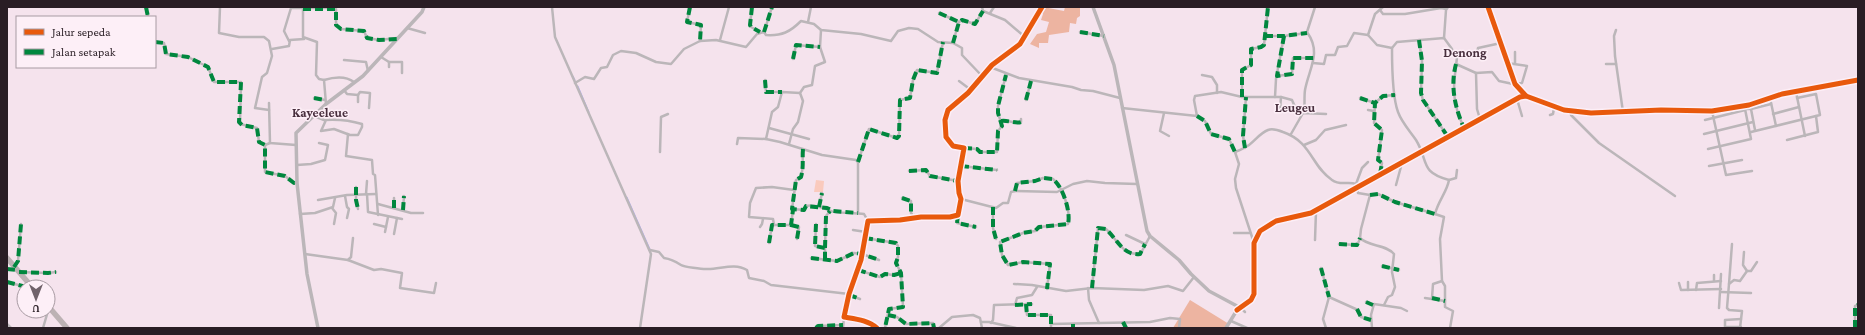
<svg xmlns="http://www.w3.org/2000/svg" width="1865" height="335" font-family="'Crimson Pro',serif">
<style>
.green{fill:#facabd}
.forest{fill:#edb4a1}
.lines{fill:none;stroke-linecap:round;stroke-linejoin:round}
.stream{stroke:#b2aeee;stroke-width:1}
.street{stroke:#bbb6b9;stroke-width:2.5}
.secondary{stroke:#bbb6b9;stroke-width:3.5}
.highway{stroke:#bcb2b4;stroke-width:5.5}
.quiet{stroke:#00873e;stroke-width:4;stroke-dasharray:8 4;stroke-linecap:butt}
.cycleway-casing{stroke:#fdeff7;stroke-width:8}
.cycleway{stroke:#e8590c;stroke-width:5}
.labels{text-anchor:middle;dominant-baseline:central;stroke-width:3;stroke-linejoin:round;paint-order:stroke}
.quarter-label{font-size:13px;font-weight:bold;fill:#482e3d;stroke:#fdeff7}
</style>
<rect width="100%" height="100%" fill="#f5e3ed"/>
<path class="green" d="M816,180L824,181L823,192H814Z"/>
<g class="forest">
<path d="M1043,7L1064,11L1065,7H1080V16L1077,18L1076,24L1070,23L1069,32L1049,35L1048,43H1039V48L1030,44L1037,34L1046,32L1049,22L1041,20L1043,14L1040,12Z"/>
<path d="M1190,300L1229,324L1226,328H1173Z"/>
</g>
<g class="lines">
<g class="stream">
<path d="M573,76L575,80"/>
<path d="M578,86L589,112"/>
<path d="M627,197L650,249"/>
</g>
<g class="street">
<path d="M146,7L148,17"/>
<path d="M220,7L219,33L239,37H264L269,41L272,56L267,73L262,77L255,108L269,110"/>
<path d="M303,7V37L317,42L316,75L319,79L324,80L326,104"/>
<path d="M552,7L555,37L651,254L640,328"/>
<path d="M690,7L687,22L701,25L700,41"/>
<path d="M752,7L750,25L751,27L760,32"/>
<path d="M982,7L983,11L1005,20L1025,37"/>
<path d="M1383,7L1375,14L1368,35L1377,45L1392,48L1397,42L1444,38L1452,49L1453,54L1457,58C1453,87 1451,100 1464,128"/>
<path d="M1380,10L1383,14H1405L1441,8L1446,9"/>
<path d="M939,13L959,22"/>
<path d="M990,13L994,7"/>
<path d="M808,22L811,7"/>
<path d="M407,28L425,33"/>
<path d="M1616,30L1614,36L1615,56L1623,112"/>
<path d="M764,32L766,35C782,36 790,32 801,21L814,24L821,30L861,34L891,41L898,31L909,28L918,29L938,42L953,43L962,48V55L982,76"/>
<path d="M764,32L772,7"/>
<path d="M1080,32L1104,36"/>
<path d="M1265,36H1284L1307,33"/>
<path d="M1444,38L1446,10L1448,7"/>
<path d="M720,40L729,7"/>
<path d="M1419,40L1422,61L1421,93L1423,100L1448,137"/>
<path d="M289,41L284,31L291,8H335L336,9V25L341,29L364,31L367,38L379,40L397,38"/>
<path d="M155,42L164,43L166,54L188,57L208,67L214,82H241L240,124L257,128L259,142L265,145L270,143"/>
<path d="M953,42L959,22L962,20L975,24L983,11"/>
<path d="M1392,48C1392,65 1392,96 1398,112C1402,123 1410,131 1416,140C1429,161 1419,172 1449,180C1447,192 1438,201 1435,214L1444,217L1440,239L1442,281L1445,286V307L1453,311L1450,328"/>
<path d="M272,49L289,46L290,40L304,39"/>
<path d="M1477,53L1478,48L1501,43"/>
<path d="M381,57L389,62H402V73"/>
<path d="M793,59L796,45L820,47"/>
<path d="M344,60L366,62L368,71"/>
<path d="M1313,63L1324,64L1326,55H1335L1338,47L1347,46L1354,33L1368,35"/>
<path d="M1515,63V52"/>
<path d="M1456,64L1476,73L1477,109L1480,119"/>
<path d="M1606,64H1616"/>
<path d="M389,67V62"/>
<path d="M990,67L1019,78L1072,87L1081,90L1093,91L1120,98"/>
<path d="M1476,73L1492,72L1499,81L1513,84L1522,83L1527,66L1507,63"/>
<path d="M1202,75L1212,77L1217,85V93"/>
<path d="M1277,76L1292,74L1293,58H1313"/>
<path d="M324,80C334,77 346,76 354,82"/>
<path d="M765,80L766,92H782"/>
<path d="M959,81L971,90"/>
<path d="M575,83L585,77L594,79L601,68L607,67L613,55L621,51L636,53L656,62L671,64L684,49L700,41L716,40L746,47L757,34L764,32"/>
<path d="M344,90L347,94L358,95V102"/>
<path d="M1796,92L1805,136"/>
<path d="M358,95L360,92L370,93L369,108"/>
<path d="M1242,97V70L1251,65V49L1261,47L1264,45L1268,7"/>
<path d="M1275,97L1276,79L1284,36"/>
<path d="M314,98L325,100"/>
<path d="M1360,98L1375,103"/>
<path d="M1770,98L1776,126"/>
<path d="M1517,99L1522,116"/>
<path d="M1026,100L1031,81"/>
<path d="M269,103L270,143L296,145"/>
<path d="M1122,108L1197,116L1194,100L1195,96L1221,92L1242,97H1281L1292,100L1295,107L1304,109"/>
<path d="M1751,109L1771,104"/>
<path d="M1280,110L1281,97"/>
<path d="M1368,110L1374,111"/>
<path d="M1570,111L1571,115L1599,143L1675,196"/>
<path d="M1712,111L1726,175L1752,171"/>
<path d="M1304,112C1305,105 1304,97 1305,90C1309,68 1322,53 1307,32L1315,7"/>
<path d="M1164,113L1160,131L1169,136"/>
<path d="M1773,114L1799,107"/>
<path d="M1550,115L1553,114L1554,108"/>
<path d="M314,116L324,120C337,119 349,120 362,124V127L358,135H350L334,129L321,131L326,120"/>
<path d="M1197,116L1205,121L1211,134L1229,139L1235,152L1239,164L1235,179L1236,188L1254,243"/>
<path d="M1705,120L1745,110"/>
<path d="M1001,121C1008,120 1016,124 1021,122V119"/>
<path d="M769,128L809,139"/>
<path d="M1751,132L1820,115L1816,94L1797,98"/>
<path d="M348,134L346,156L372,160L373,174L375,175L378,215"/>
<path d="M1291,134L1303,113L1326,114"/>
<path d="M1704,134L1753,122"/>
<path d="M766,139L780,142L822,155L856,160L858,162V213"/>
<path d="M1787,140L1818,132L1816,116"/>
<path d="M737,144L738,138L766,139L772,112L778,107L782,92L800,93"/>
<path d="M789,144L793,129L798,122L803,101L800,93L804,87L812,85L815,66L825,62L820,47L821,30"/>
<path d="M265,145V172L285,176L294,183H297"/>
<path d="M1304,145L1316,140L1325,130L1346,125"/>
<path d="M964,148L977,149L980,152H997L998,131L1002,126L998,113V106L1006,75"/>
<path d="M1245,148L1243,136L1246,97"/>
<path d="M803,149C802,159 804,166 801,177L796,180L792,209L804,210L806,206C814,204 823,208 831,211C837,214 855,212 864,214L868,221"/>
<path d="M1708,149L1751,139L1745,109H1751L1755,130"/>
<path d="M660,152L661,117L668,114"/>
<path d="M1235,152C1240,150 1245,148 1249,145C1256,140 1260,133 1268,130C1273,128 1278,130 1283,132C1312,142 1311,166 1332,180C1340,186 1348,181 1356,184L1358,193L1370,195L1361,229L1360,238C1369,247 1386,244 1394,254L1392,272L1395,287L1392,295L1388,297L1384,305"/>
<path d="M858,162L869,129L897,138L899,136L900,100L910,98L913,80L917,70L937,73L943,42"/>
<path d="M297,165L311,164L325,160L328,145L319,143"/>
<path d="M961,166L997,170"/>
<path d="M1709,166L1742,160"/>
<path d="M909,171L926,170L930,176L958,181"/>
<path d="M1380,174L1382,163L1378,160L1382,130L1374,123L1375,103L1383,96L1395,95"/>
<path d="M1449,180L1456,178L1457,170"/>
<path d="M1356,184L1362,168L1368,162"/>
<path d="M1396,185L1402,163"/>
<path d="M356,187V200L358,209"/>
<path d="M1015,191L1017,183L1035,181L1043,178L1053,179C1063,187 1071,212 1068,224L1039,227L1035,231L1023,233L1000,242L1002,255L1008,265L1023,262L1050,264L1047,289"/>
<path d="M366,194L367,181"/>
<path d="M367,194L368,212L397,218L394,234"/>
<path d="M1370,195L1378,194L1395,202L1435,214"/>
<path d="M345,196L347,207L349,209L347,218"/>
<path d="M902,198L911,201V213L914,217"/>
<path d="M961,199L996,208L1003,203H1008L1011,192L1015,191L1057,192L1073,184L1087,181L1105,183L1137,184"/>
<path d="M318,200L347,195L376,194"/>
<path d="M378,204L411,213H423"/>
<path d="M819,207L822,193"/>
<path d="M993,207V228L996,239"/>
<path d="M332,208L336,213L334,224"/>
<path d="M394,208V198"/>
<path d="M403,210L404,196"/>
<path d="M300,214L315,213L333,207L335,198"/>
<path d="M958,215L957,223L976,227"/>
<path d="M397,218L402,219"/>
<path d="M374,224L386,227"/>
<path d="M816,224L815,246L825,248V260"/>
<path d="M774,225L773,219L749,217L750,203L756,188L772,187L794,190"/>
<path d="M791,225L799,227L797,239"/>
<path d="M760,227L762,224L763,219"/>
<path d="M853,230L866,232"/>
<path d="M385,232L388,217"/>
<path d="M1234,233H1250"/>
<path d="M1126,235L1145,244"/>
<path d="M865,238L896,243L898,246V257L896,263L901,273L903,307L889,309L885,328"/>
<path d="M1315,240L1316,211"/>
<path d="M769,243L772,225H791L793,210"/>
<path d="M1339,244L1357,245L1360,239"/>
<path d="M825,248L826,216L830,211"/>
<path d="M650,250L659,252L664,258C671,259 675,261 681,265C684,267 702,269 706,269C719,270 734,262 747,270L749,278L764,281L771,285L849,294"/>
<path d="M305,254L348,260L351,257L353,238"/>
<path d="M811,258L837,261L854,253L862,254L879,260"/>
<path d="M348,260L374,270L381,269L402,273L400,288L434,293L436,283"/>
<path d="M15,266L18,261L21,224"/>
<path d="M1382,266L1399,270"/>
<path d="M1321,268L1329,297L1323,319L1326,328"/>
<path d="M7,269L17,270"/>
<path d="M858,270L880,277L885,274L894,275L901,273"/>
<path d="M1747,271H1751L1757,262"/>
<path d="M19,272L48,273L56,272"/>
<path d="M1714,281V275"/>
<path d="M7,282L26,287"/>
<path d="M1679,283L1681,290L1721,289"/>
<path d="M1014,284L1032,285L1066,291L1092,288L1144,290L1168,286L1183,291L1194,277"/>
<path d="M1729,284L1732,244"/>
<path d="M1088,288L1089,300L1099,323"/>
<path d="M1092,288L1098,228L1106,229C1117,239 1124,258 1141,253L1150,236"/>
<path d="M1688,290V282"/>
<path d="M1696,290L1697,283L1721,281"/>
<path d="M1721,292L1751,293"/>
<path d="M849,295L860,299"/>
<path d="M1329,297L1358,310L1361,317L1371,320"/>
<path d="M1425,298L1445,301"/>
<path d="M1432,298L1433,284L1442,281"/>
<path d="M1366,302L1373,305"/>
<path d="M1026,304L1027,315H1051V328"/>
<path d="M1015,305L1017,298L1032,295L1037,287"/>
<path d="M1241,308L1245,312"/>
<path d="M1719,308L1721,274"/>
<path d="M1237,310L1251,300L1254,294V243L1260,231L1276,221L1311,213L1520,97L1526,96"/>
<path d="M888,315L897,317L906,324L933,323L934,328"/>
<path d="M1231,321L1247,328"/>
<path d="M981,322H989L1016,328"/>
<path d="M1123,322L1126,328"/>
<path d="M991,323L993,320L994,305L1032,304"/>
<path d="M7,324L11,328"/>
<path d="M1051,324L1150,322L1170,318L1180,319L1179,328"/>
<path d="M1741,327H1725V320L1741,319"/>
<path d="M43,328L48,311"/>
<path d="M816,328L818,326L843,325"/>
<path d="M843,328L844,317"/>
<path d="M877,328C868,320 856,319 844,317L849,294L861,260L868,221L900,220L921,217H950L958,215L961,199L959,193L958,181L964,148L953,146L946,137L945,120L948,110L968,93L992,65L1020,44L1042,7"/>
<path d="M939,328L952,317L973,315L980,318L982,328"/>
<path d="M1372,328L1371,315L1374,304L1401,308L1407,311"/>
<path d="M1740,328L1742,311L1729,310L1727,308L1729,284L1734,280L1740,281L1747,271L1743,265L1744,252"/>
<path d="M1855,328V306L1858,305"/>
</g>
<g class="secondary">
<path d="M1093,7L1114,65L1147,231L1150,236L1179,260L1191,274L1209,291L1237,306V310L1226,328"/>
<path d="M1488,7L1515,84L1526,96L1564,110L1591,113L1661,110L1712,111L1749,105L1782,94L1858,80"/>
<path d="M318,328L307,274L297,183L296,133L326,104L363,76L422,12L424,7"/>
</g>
<g class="highway">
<path d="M7,258L32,287"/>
<path d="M48,306L67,328"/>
</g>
<g class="quiet">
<path d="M146,7L148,17"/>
<path d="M690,7L687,22L701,25L700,41"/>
<path d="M752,7L750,25L751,27L760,32"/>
<path d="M303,9H336V25L341,29L364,31L367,38L379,40L398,39"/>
<path d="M939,13L959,22"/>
<path d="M764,32L772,7"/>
<path d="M1080,32L1104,36"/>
<path d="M1265,36H1284L1307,33"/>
<path d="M1284,36L1277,76L1292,74L1293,58H1314"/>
<path d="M1419,40L1422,61L1421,93L1423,100L1448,137"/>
<path d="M155,42L164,43L166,54L188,57L208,67L214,82H241L239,122L242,125L257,128L259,142L265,145V172L285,176L294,183H297"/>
<path d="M953,43L959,22L962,20L975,24L983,11"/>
<path d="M793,59L796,45L820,47"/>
<path d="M1456,64C1450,86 1455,108 1464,128"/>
<path d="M765,80L766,92H782"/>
<path d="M1242,97V70L1251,65V49L1261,47L1264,45L1268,7"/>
<path d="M314,98L325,100"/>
<path d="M1360,98L1375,103"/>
<path d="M1026,100L1031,81"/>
<path d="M1197,116L1205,121L1211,134L1229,139L1235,152"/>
<path d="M1001,121C1008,120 1016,124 1021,122V119"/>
<path d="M964,148L977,149L980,152H997L998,131L1002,126L998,113V106L1006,75"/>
<path d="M1245,148L1243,136L1246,97"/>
<path d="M803,149C802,159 804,166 801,177L796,180L792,209L804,210L806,206L827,208L833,211L858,213"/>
<path d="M858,162L869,129L897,138L899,136L900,100L910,98L913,80L917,70L937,73L943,42"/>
<path d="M961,166L997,170"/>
<path d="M909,171L926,170L930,176L958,181"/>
<path d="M1380,174L1382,163L1378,160L1382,130L1374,123L1375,103L1383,96L1395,95"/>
<path d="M356,187V200L358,209"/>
<path d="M1015,191L1017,183L1035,181L1043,178L1053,179C1063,187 1071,212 1068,224L1039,227L1035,231L1023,233L1000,242L1002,255L1008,265L1023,262L1050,264L1047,289"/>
<path d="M1370,195L1378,194L1395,202L1435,214"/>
<path d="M902,198L911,201V213L914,217"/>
<path d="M819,207L822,193"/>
<path d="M993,207V228L996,239"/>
<path d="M394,208V198"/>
<path d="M403,210L404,196"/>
<path d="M958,215L957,223L976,227"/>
<path d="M816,224L815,246L825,248V260"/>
<path d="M791,225L799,227L797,239"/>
<path d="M865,238L896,243L898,246V257L896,263L901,273L903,307L889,309L885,328"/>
<path d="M769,243L772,225H791L793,210"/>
<path d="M1339,244L1357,245L1360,238"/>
<path d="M825,248L826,216L830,211"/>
<path d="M811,258L837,261L854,253L862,254L879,260"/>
<path d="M1382,266L1399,270"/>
<path d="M14,267L18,261L21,224"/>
<path d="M1321,268L1329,297"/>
<path d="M7,269L17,270"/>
<path d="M858,270L880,277L885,274L894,275L901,273"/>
<path d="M19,272L48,273L56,272"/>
<path d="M7,282L26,287"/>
<path d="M1092,288L1098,228L1106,229C1117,239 1123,256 1140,254L1145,244"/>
<path d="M849,295L860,299"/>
<path d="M1432,298L1445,301"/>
<path d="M1366,302L1373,305"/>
<path d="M1026,304L1027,315H1051V324"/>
<path d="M1015,305L1032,304"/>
<path d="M1357,309L1361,317L1371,320"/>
<path d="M888,315L897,317L906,324L933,323L934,328"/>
<path d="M1123,322L1126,328"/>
<path d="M1073,324V328"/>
<path d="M816,328L818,326L843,325"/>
<path d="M1855,328V306L1858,305"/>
</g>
<g class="cycleway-casing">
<g id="cycleway">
<path d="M1488,7L1515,84L1526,96L1564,110L1591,113L1661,110L1712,111L1749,105L1782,94L1858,80"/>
<path d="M1237,310L1251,300L1254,294V243L1260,231L1276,221L1311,213L1520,97L1526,96"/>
<path d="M877,328C868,320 856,319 844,317L849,294L861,260L868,221L900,220L921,217H950L958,215L961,199L959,193L958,181L964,148L953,146L946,137L945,120L948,110L968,93L992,65L1020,44L1042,7"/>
</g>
</g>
<use href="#cycleway" class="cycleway"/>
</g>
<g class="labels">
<g class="quarter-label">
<text x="1465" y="52">Denong</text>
<text x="1295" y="107">Leugeu</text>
<text x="320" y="112">Kayeeleue</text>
</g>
</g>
<rect width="1865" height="335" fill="none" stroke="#291d24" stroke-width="16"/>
<rect x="16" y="16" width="140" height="52" fill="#fdeff7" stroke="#a89ba3"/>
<rect x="24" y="29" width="20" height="6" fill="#e8590c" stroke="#a89ba3"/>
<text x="52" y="36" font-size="12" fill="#291d24">Jalur sepeda</text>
<rect x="24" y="49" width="20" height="6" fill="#00873e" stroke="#a89ba3"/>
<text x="52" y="56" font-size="12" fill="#291d24">Jalan setapak</text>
<g transform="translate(36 299) rotate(180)"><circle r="19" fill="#fdeff7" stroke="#a89ba3"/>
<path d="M0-3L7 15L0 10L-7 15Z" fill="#70626a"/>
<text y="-6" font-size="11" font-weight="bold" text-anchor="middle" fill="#291d24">U</text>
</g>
</svg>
